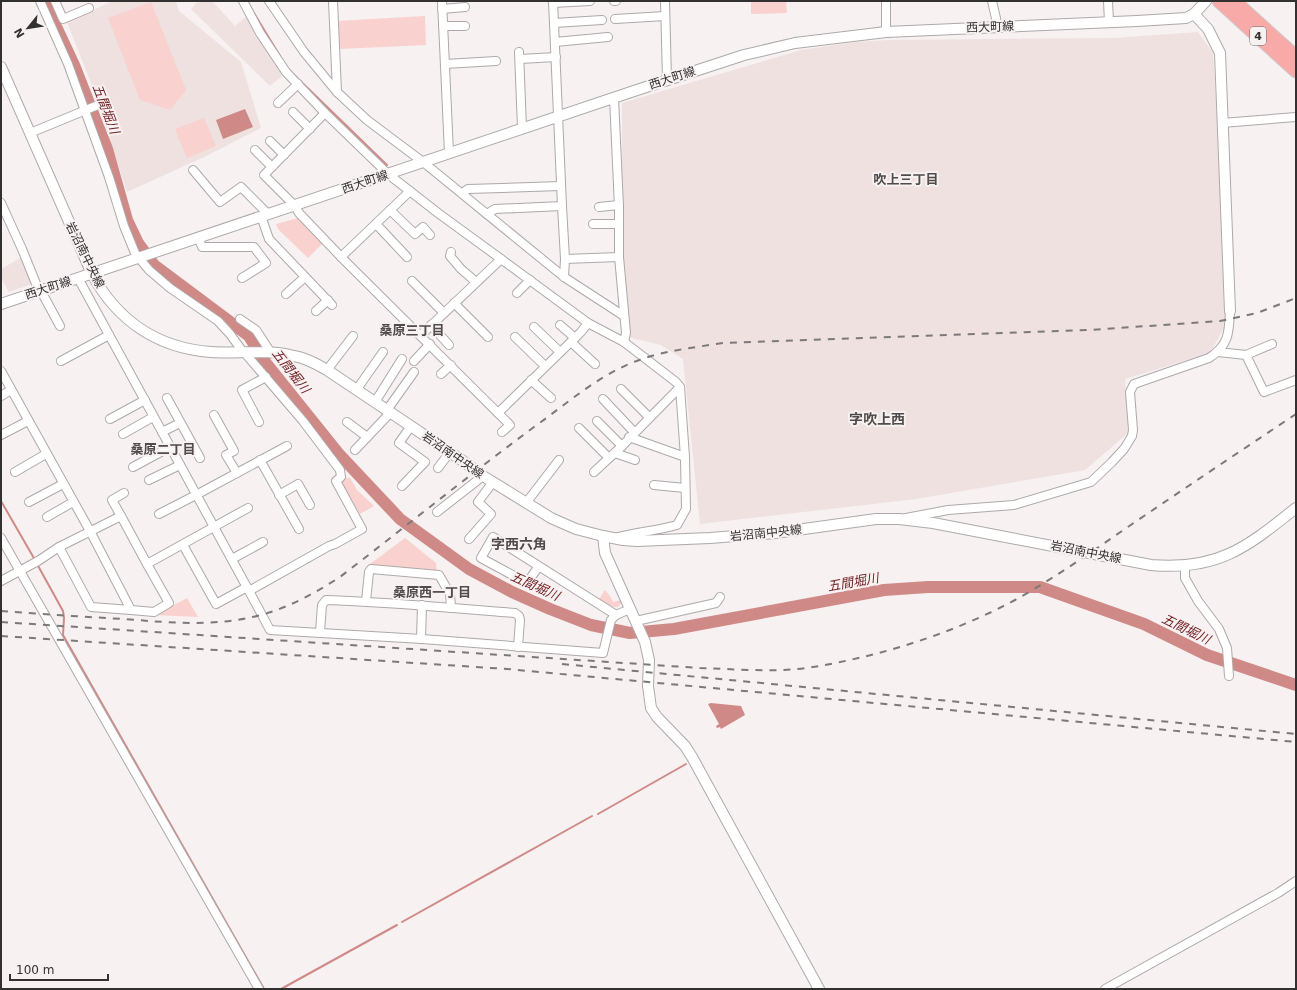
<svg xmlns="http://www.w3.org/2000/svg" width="1297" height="990" font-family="'DejaVu Sans','Noto Sans JP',sans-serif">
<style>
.built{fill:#eee1e0}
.green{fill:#f9d1cf}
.water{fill:#cf8a87}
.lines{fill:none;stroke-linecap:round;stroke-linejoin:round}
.stream{stroke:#cf8a87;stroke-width:2}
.river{stroke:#cf8a87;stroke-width:12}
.minor-casing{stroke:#aea9a8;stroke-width:10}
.tertiary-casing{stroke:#aea9a8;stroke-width:12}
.trunk-casing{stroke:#cecdcd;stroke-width:15}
.minor{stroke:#fff;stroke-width:8}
.tertiary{stroke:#fff;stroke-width:10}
.trunk{stroke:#f8aaa8;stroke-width:13}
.rail{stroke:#7d7979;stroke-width:2;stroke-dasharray:7 7;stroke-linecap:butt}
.labels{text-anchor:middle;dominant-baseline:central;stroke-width:4;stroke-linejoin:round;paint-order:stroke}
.shield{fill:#f7f1f1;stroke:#6d6a6a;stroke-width:1}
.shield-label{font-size:11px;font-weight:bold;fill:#323030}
.street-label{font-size:12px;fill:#323030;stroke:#f7f1f1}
.water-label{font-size:13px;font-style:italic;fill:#701e22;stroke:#f7f1f1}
.neighbourhood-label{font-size:13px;font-weight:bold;fill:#504c4b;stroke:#f7f1f1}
.quarter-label{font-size:14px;font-weight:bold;fill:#504c4b;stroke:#f7f1f1}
</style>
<rect width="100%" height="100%" fill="#f7f1f1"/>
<g class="built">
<path d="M113,1H176L179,11L241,62L261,128L206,156L127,192L96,96L67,22Z"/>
<path d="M204,1H212L235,26L248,15L281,67L282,76L270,86L191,9L196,3Z"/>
<path d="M1198,32L1213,53L1221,183L1226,324L1210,353L1125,379L1128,433L1085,470L916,499L700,524L683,359L661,345L628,337L622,229V103L801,50L857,42L887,40L1114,38Z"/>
<path d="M24,256L34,283L9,292L1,278V269Z"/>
</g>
<g class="green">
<path d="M751,1H786L787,13L751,14Z"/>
<path d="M151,2L186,90L170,110L140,100L108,18Z"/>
<path d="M425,16L426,45L339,49L337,21Z"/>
<path d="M204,118L216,146L187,158L175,129Z"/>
<path d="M298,218L323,243L308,258L278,229L276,224Z"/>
<path d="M344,478H350L357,490L374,506L360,514L342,483Z"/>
<path d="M405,538L436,563L437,573L366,567Z"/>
<path d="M605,590L610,596L613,602L621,600L622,602L618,607H613L599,599Z"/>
<path d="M187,598L198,617L155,615Z"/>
</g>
<g class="water">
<path d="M245,109L253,127L223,139L216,120Z"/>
<path d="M711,703L741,706L745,715L721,729L720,727L717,728L716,726L719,724L708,704Z"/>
</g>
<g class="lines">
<g class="stream">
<path d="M249,5L280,56"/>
<path d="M290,71L387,165"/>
<path d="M1,501L35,560"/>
<path d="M37,564L63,611L64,618L63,635L264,989"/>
<path d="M598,814L686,764"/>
<path d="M402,922L592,816"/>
<path d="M281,989L397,925"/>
</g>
<path class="river" d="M44,1L74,65L107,149L127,220L138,243L154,265L249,336L265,362L338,453L400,519L469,569L512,592L550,609L591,625L630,633L674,629L884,590L928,587H1040L1144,624L1207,655L1296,685"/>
<g class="minor-casing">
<g id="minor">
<path d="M40,1L68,64L109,177L124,226L135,253L149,270L170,288L218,321L230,334L243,352"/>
<path d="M55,1L63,19L89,8"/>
<path d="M243,1L260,33L286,72L325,113L388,174L438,213L501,259"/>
<path d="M269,1L304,52L337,92L367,120L423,162L564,277L624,316"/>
<path d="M333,1L337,92"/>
<path d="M442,1L449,153"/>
<path d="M553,1L562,206L565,259L564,277"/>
<path d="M614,1H616"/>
<path d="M665,1L667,80"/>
<path d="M886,1V32"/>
<path d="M992,1L998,27"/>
<path d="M1108,1L1109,22"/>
<path d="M553,3L590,1"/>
<path d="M442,9L465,7"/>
<path d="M615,19L665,16"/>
<path d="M554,23L602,20"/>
<path d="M443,26H465"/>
<path d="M555,42L608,37"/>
<path d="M519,52L522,128"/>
<path d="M520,59L556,57"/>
<path d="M445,64L496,61"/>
<path d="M614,98L619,207V257L626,333L624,342"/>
<path d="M278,103L298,84"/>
<path d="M293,112L310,129"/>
<path d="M325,113L264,175L295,206L299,213L343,259L510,425L502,432"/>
<path d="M1222,123L1296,117"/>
<path d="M30,133L98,105"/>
<path d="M270,141L284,155"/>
<path d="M255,150L272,167"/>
<path d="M193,170L220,202L241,187L268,214"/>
<path d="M462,193L468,189L561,186"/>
<path d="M1,203L22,249L39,291"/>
<path d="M599,207L619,205"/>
<path d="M390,210L415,234L423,227L430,235"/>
<path d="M487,214L495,209L562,206"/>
<path d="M261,216L269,239L332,305"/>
<path d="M376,224L407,257"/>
<path d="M593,224H619"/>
<path d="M198,237L202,247H254L266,263L242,278"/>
<path d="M451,252L450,256L461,269L476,282"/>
<path d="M341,257L410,191"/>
<path d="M565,259L619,257"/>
<path d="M78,278L249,591L329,546L335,544L362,529L336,481L341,477L340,470L303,421L244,352"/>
<path d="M412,281L444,313"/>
<path d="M41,291L60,326"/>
<path d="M517,293L530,280"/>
<path d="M286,294L305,277"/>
<path d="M454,303L488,337"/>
<path d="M316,311L328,300"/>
<path d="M240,319L256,330L271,353"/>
<path d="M431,325L449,345"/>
<path d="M560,325L575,338"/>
<path d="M534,327L560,352"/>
<path d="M421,335L501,259L588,323"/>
<path d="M515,337L545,366"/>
<path d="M571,342L595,364"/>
<path d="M1218,352L1246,355L1264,392L1296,380"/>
<path d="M1246,355L1272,344"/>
<path d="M61,361L109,335"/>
<path d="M414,361L430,344"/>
<path d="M327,370L353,336"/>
<path d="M1,371L90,531L131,610L154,612L169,603L147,564"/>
<path d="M441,374L451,365"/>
<path d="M531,380L551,398"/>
<path d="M357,389L383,352"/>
<path d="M621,389L649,417"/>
<path d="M1,396L11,390"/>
<path d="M167,398L200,458"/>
<path d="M603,399L634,432"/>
<path d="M375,402L402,359"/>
<path d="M387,410L414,372"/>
<path d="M498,413L581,332L588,323L624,342L676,382L680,387L685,457L686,509L677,525C656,531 636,532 615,538"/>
<path d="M214,415L234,451L226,455L237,473"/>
<path d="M110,419L145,400"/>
<path d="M597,421L622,446"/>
<path d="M259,422L242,390L266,377"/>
<path d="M347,422L367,437"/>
<path d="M579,428L609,458"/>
<path d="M162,432L180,423"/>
<path d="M123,434L153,417"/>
<path d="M1,435L28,421"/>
<path d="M629,437L685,457"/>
<path d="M355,450L391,412"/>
<path d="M615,453L635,460"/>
<path d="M260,460L299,529"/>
<path d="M133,467L170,447"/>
<path d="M438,468L450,452"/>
<path d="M15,472L46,454"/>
<path d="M594,472L622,446L680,387"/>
<path d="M149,480L180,465"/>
<path d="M654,485L685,488"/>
<path d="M402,486L425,462L399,443L411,426"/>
<path d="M279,495L298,484L310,505"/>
<path d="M29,502L63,484"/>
<path d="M526,503L559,460"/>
<path d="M437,512L483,476"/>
<path d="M159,514L196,495L287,446"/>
<path d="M121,516L112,500L124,493"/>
<path d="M47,517L73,502"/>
<path d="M906,518L948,510L1014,505L1091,482L1112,462L1124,449L1132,436L1133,430L1130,392L1134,384L1209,358C1229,345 1229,333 1230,311"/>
<path d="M1,538L259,989"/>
<path d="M469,539L491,514L478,502L493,482"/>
<path d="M183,545L216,604L247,587"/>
<path d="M59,547L91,607L131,610"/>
<path d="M232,559L263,542"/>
<path d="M539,566L527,583L481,558L493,537L616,615"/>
<path d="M1185,566V578L1198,601L1219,629L1227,648L1229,676"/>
<path d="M1,581L38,561L59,547L121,516L147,564L248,508"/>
<path d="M249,591L270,630L422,639L603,653L611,620L616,615L630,609"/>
<path d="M366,601L369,572L371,569L439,575L450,594L451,608"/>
<path d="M636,621L716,603L720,597"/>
<path d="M320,632L322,605L326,600C389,602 452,608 515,613L519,616L520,620L518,647"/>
<path d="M421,639L422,605"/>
<path d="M1105,989L1278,893L1296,881"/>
</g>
</g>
<g class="tertiary-casing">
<g id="tertiary">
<path d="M1194,14L1208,29L1220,53L1230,311"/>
<path d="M1,67L92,274C117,320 157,348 211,352C238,354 267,349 294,356C306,358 317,364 327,370L463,461L483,476L551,518L576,529L603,536L623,540L637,541L710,538L775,533L876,519H899L933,523L1151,565C1218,571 1247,547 1296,508"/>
<path d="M1,304L634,91L744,55L795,43L886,32L1137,21L1186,18L1194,14L1206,1"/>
<path d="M603,536L605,553L645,642L649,660L648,686L651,708L657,717L685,746L692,757L819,989"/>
</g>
</g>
<g class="trunk-casing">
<g id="trunk">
<path d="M1219,1L1296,71"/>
<path d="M1234,1L1296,57"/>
</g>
</g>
<use href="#minor" class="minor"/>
<use href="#tertiary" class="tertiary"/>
<use href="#trunk" class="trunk"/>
<g class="rail">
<path d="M1,611C42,614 84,617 125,619C173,623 214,627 261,615C290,607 315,593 340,577C405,527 468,476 534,427C565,405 594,379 629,364C659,351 691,348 723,343L1090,330L1220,321L1257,313L1296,298"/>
<path d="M1,622L700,668C737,669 776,673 813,667C881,656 954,633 1015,600C1060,575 1101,545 1144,516C1194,482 1245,448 1296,414"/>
<path d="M1,636L507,669L1296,742"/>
<path d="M562,664L1296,734"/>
</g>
</g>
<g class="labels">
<rect class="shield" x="1250" y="27" width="16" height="18" rx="3"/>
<g class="shield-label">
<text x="1258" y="36">4</text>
</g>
<g class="street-label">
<text transform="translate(990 27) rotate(-2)">西大町線</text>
<text transform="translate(672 78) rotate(-18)">西大町線</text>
<text transform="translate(365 182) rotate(-19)">西大町線</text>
<text transform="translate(85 255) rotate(64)">岩沼南中央線</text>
<text transform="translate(48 288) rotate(-18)">西大町線</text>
<text transform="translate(453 455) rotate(35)">岩沼南中央線</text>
<text transform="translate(766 533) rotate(-6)">岩沼南中央線</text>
<text transform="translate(1086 552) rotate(11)">岩沼南中央線</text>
</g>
<g class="water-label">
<text transform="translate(106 109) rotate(69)">五間堀川</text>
<text transform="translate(291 371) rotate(52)">五間堀川</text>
<text transform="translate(853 582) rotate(-10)">五間堀川</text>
<text transform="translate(535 586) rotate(24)">五間堀川</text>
<text transform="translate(1186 629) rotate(26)">五間堀川</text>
</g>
<g class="neighbourhood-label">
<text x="906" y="179">吹上三丁目</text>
<text x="412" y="330">桑原三丁目</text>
<text x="163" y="449">桑原二丁目</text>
<text x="432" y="592">桑原西一丁目</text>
</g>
<g class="quarter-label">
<text x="877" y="419">字吹上西</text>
<text x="519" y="544">字西六角</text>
</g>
</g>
<rect width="1297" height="990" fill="none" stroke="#323030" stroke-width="4"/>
<g transform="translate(28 28) rotate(240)" stroke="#f7f1f1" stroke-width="3" paint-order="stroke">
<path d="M0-3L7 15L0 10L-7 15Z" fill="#323030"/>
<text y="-6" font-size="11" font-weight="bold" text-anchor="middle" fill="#323030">N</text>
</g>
<path d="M10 974v6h98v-6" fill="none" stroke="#323030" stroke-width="2"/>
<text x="16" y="974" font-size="12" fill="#323030" stroke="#f7f1f1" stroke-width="3" paint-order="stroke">100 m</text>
</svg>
